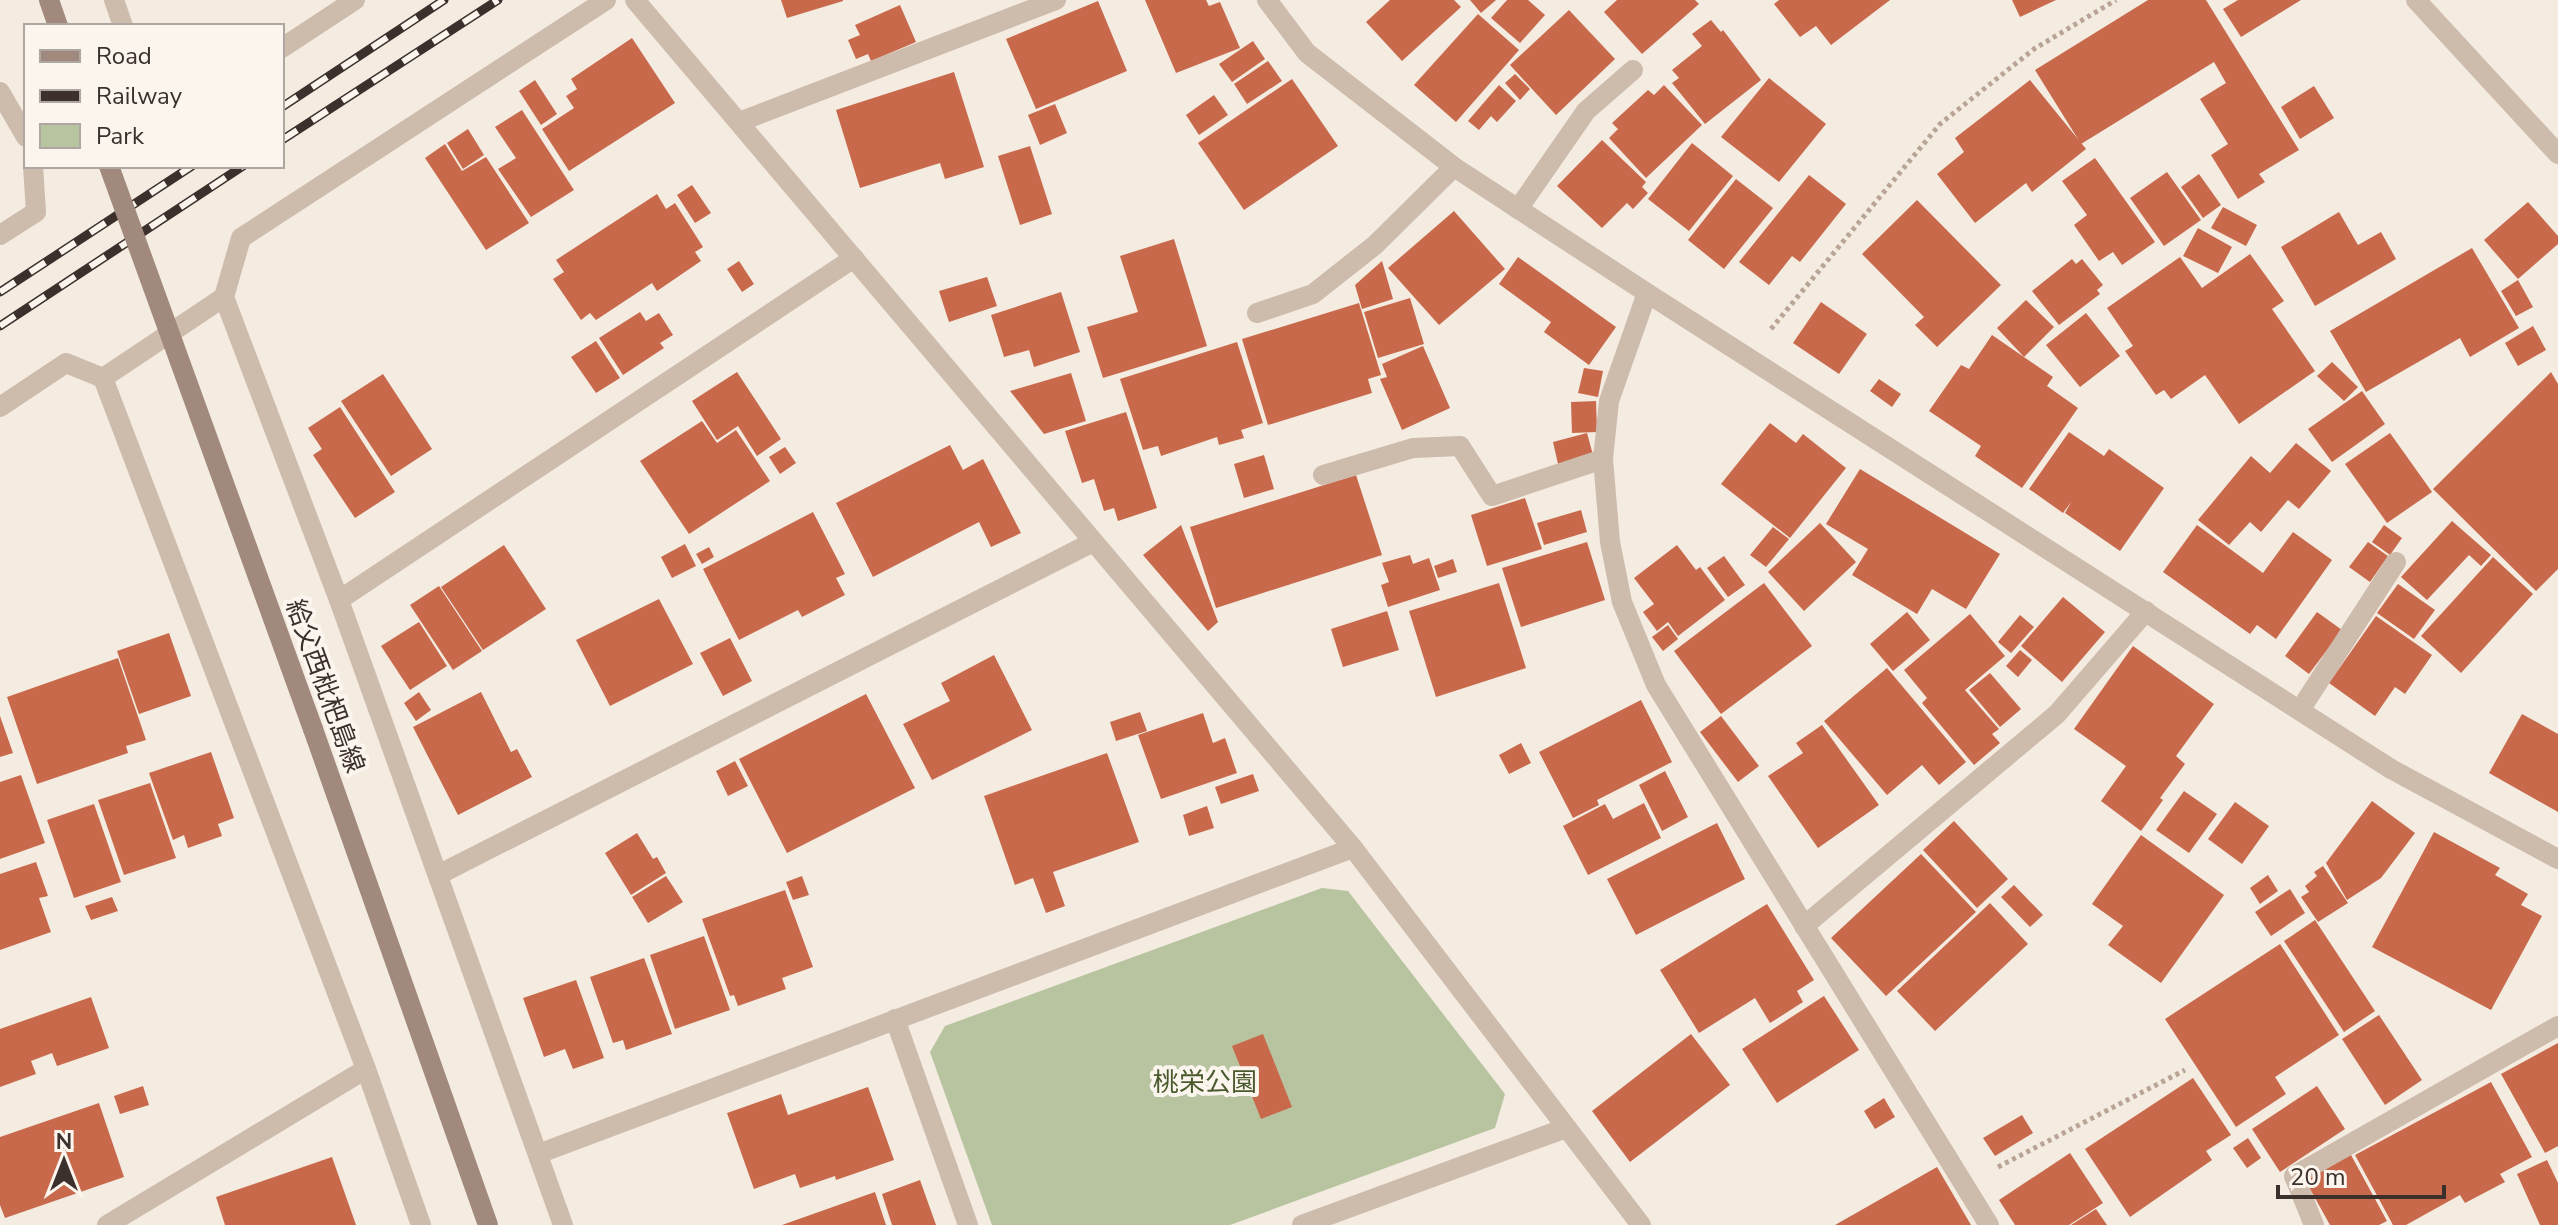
<svg xmlns="http://www.w3.org/2000/svg" width="2558" height="1225" font-family="'Nunito Sans','Noto Sans JP',sans-serif">
<style>
.green{fill:#b8c4a0}
.building{fill:#c8694b}
.lines{fill:none;stroke-linecap:round;stroke-linejoin:round}
.path{stroke:#b9a596;stroke-width:5;stroke-dasharray:4 4;stroke-linecap:butt}
.lane{stroke:#cdbbac;stroke-width:20}
.street{stroke:#cdbbac;stroke-width:20}
.secondary{stroke:#a18a7d;stroke-width:20}
.rail-casing{stroke:#3b302b;stroke-width:9}
.rail{stroke:#fbf5ee;stroke-width:6;stroke-dasharray:18;stroke-linecap:butt}
.secondary-bridge{stroke:#a18a7d;stroke-width:20}
.labels{text-anchor:middle;dominant-baseline:central;stroke-width:8;stroke-linejoin:round;paint-order:stroke}
.street-label{font-size:26px;fill:#3b302b;stroke:#fbf5ee}
.park-label{font-size:26px;fill:#4a5a2e;stroke:#fbf5ee}
</style>
<rect width="100%" height="100%" fill="#f4ebe1"/>
<path class="green" d="M1322,888L1348,891L1505,1094L1495,1128L1230,1225H992L930,1052L945,1026Z"/>
<g class="building">
<path d="M781,0H843V1L787,18Z"/>
<path d="M1145,0H1206L1209,6L1220,2L1240,48L1176,73Z"/>
<path d="M1390,0H1454L1461,7L1402,61L1366,22Z"/>
<path d="M1470,0H1496L1481,13Z"/>
<path d="M1507,0H1528L1545,15L1520,43L1491,18Z"/>
<path d="M1617,0H1695L1699,4L1642,54L1604,12Z"/>
<path d="M1779,0H1890L1831,45L1816,26L1800,37L1774,4Z"/>
<path d="M2012,0H2056L2020,17Z"/>
<path d="M2148,0H2206L2299,150L2259,174L2265,182L2238,199L2211,155L2228,144L2200,99L2226,83L2214,62L2081,144L2035,70Z"/>
<path d="M2238,0H2301L2241,37L2223,9Z"/>
<path d="M1098,1L1127,71L1036,109L1006,39Z"/>
<path d="M900,5L916,42L871,61L868,54L856,59L848,40L860,35L855,25Z"/>
<path d="M1569,10L1615,59L1556,115L1510,65Z"/>
<path d="M1478,14L1519,50L1456,122L1414,85Z"/>
<path d="M1711,20L1721,32L1723,30L1761,80L1705,124L1672,83L1679,78L1672,70L1702,46L1692,34Z"/>
<path d="M632,38L675,103L569,171L542,129L574,108L566,96L577,89L571,79Z"/>
<path d="M1253,41L1265,59L1232,82L1219,64Z"/>
<path d="M1268,61L1282,81L1247,104L1234,84Z"/>
<path d="M954,72L984,167L945,179L940,163L860,188L836,110Z"/>
<path d="M1515,74L1530,89L1520,100L1505,83Z"/>
<path d="M1769,78L1826,124L1779,182L1721,137Z"/>
<path d="M1292,79L1338,146L1244,210L1198,143Z"/>
<path d="M535,80L557,114L541,125L519,91Z"/>
<path d="M2030,80L2086,149L2032,192L2026,183L1975,223L1937,174L1964,152L1955,138Z"/>
<path d="M1499,85L1516,101L1497,122L1491,116L1479,130L1468,121Z"/>
<path d="M1664,85L1702,125L1646,178L1609,138L1618,129L1612,123L1648,90L1654,95Z"/>
<path d="M2314,86L2334,118L2300,139L2281,107Z"/>
<path d="M1214,95L1228,115L1199,135L1186,115Z"/>
<path d="M1055,104L1067,133L1040,145L1028,115Z"/>
<path d="M522,110L574,190L531,217L498,169L516,158L495,127Z"/>
<path d="M468,129L484,155L463,169L447,143Z"/>
<path d="M1602,140L1646,182L1642,187L1648,193L1633,209L1627,203L1602,228L1557,186Z"/>
<path d="M1692,143L1733,176L1689,231L1648,199Z"/>
<path d="M445,144L462,171L486,157L529,223L486,250L425,158Z"/>
<path d="M1030,146L1052,214L1020,225L998,156Z"/>
<path d="M2095,158L2155,242L2122,265L2113,252L2099,261L2074,225L2087,215L2062,181Z"/>
<path d="M2167,172L2201,220L2164,246L2130,198Z"/>
<path d="M2199,174L2221,205L2203,218L2181,187Z"/>
<path d="M1809,175L1846,204L1800,262L1792,256L1769,285L1739,262Z"/>
<path d="M1736,179L1773,208L1724,269L1688,240Z"/>
<path d="M692,185L711,213L695,223L677,195Z"/>
<path d="M657,194L666,209L675,203L703,247L695,252L701,261L657,291L652,283L596,320L590,313L581,320L553,279L564,272L556,260Z"/>
<path d="M1917,200L2001,285L1937,347L1915,325L1924,317L1862,254Z"/>
<path d="M2528,202L2558,236V244L2518,279L2484,240Z"/>
<path d="M2223,207L2257,225L2246,246L2211,228Z"/>
<path d="M1454,211L1505,269L1439,325L1388,268Z"/>
<path d="M2339,212L2358,245L2381,232L2396,259L2315,306L2281,247Z"/>
<path d="M2198,228L2232,247L2218,273L2183,256Z"/>
<path d="M1174,239L1207,346L1103,378L1087,327L1138,312L1120,256Z"/>
<path d="M2472,248L2519,328L2470,357L2460,338L2366,392L2330,331Z"/>
<path d="M2250,254L2284,301L2272,309L2315,371L2239,424L2205,375L2171,399L2164,390L2156,395L2125,351L2133,346L2107,308L2180,257L2202,288Z"/>
<path d="M1518,257L1616,327L1589,365L1544,332L1551,322L1499,284Z"/>
<path d="M2072,259L2076,264L2082,259L2103,285L2097,290L2100,294L2059,325L2032,291Z"/>
<path d="M739,261L754,284L742,292L727,269Z"/>
<path d="M1382,261L1393,299L1362,309L1355,285Z"/>
<path d="M987,277L997,306L949,322L939,291Z"/>
<path d="M2518,280L2533,307L2516,316L2501,291Z"/>
<path d="M1061,292L1080,352L1034,367L1029,350L1004,357L991,315Z"/>
<path d="M1410,298L1424,344L1378,358L1364,312Z"/>
<path d="M2026,300L2054,327L2024,357L1997,328Z"/>
<path d="M1821,302L1867,334L1839,374L1793,343Z"/>
<path d="M1359,303L1381,375L1368,379L1372,393L1268,425L1242,339Z"/>
<path d="M640,312L646,321L659,313L673,335L660,343L664,348L623,375L599,338Z"/>
<path d="M2086,313L2120,356L2080,387L2046,345Z"/>
<path d="M2533,326L2546,350L2518,366L2505,343Z"/>
<path d="M1992,335L2053,377L2047,386L2078,408L2022,488L1975,456L1981,446L1929,411L1961,365L1969,369Z"/>
<path d="M596,341L620,378L596,393L571,357Z"/>
<path d="M1237,342L1263,423L1241,430L1244,438L1219,445L1217,437L1161,456L1158,446L1143,450L1120,379Z"/>
<path d="M1423,346L1450,408L1402,430L1380,379L1387,377L1382,364Z"/>
<path d="M2332,362L2358,387L2344,401L2317,376Z"/>
<path d="M1584,368L1603,371L1598,397L1578,393Z"/>
<path d="M737,372L781,439L757,456L738,426L717,440L692,401Z"/>
<path d="M2551,372L2558,384V569L2536,591L2433,489Z"/>
<path d="M1071,373L1086,421L1044,434L1010,391Z"/>
<path d="M383,374L432,449L391,476L341,401Z"/>
<path d="M1879,379L1901,394L1892,407L1870,391Z"/>
<path d="M2362,391L2385,424L2332,462L2308,429Z"/>
<path d="M1596,401L1597,432L1572,433L1571,402Z"/>
<path d="M340,407L395,492L355,518L313,455L322,449L308,428Z"/>
<path d="M1126,412L1157,508L1118,521L1114,508L1104,511L1094,479L1082,483L1065,431Z"/>
<path d="M702,421L717,443L736,430L770,481L689,534L640,461Z"/>
<path d="M1770,423L1796,443L1803,434L1846,468L1790,538L1721,484Z"/>
<path d="M2069,432L2104,456L2109,449L2164,488L2120,551L2065,513L2071,502L2063,513L2029,489Z"/>
<path d="M1587,433L1593,455L1558,464L1553,442Z"/>
<path d="M2390,433L2432,492L2387,523L2345,464Z"/>
<path d="M2296,443L2331,471L2299,509L2288,500L2261,532L2250,522L2229,545L2198,520L2251,456L2270,473Z"/>
<path d="M950,445L963,470L983,459L1021,533L991,547L979,522L873,577L836,503Z"/>
<path d="M785,447L796,463L780,474L769,457Z"/>
<path d="M1264,455L1274,489L1244,498L1234,464Z"/>
<path d="M1860,469L2000,554L1966,609L1932,589L1917,614L1852,575L1868,549L1826,524Z"/>
<path d="M1356,475L1382,555L1216,608L1190,527Z"/>
<path d="M1525,498L1542,549L1487,566L1471,515Z"/>
<path d="M1581,510L1587,532L1544,545L1537,523Z"/>
<path d="M813,512L845,574L836,578L845,595L802,617L798,610L739,640L703,569Z"/>
<path d="M2452,521L2491,555L2481,566L2469,555L2427,600L2401,577Z"/>
<path d="M1820,523L1856,562L1804,611L1768,572Z"/>
<path d="M1181,525L1218,622L1208,631L1143,555Z"/>
<path d="M2197,525L2263,573L2293,532L2332,560L2276,639L2257,625L2250,634L2163,572Z"/>
<path d="M2384,525L2402,538L2390,555L2372,542Z"/>
<path d="M1773,527L1789,539L1766,567L1750,555Z"/>
<path d="M1587,542L1605,600L1521,627L1502,568Z"/>
<path d="M2368,542L2388,556L2370,582L2349,567Z"/>
<path d="M685,544L696,566L672,578L661,557Z"/>
<path d="M504,545L546,609L483,650L441,587Z"/>
<path d="M1677,545L1696,570L1700,567L1725,600L1678,636L1668,622L1657,631L1643,612L1654,604L1634,578Z"/>
<path d="M709,547L714,557L702,564L696,554Z"/>
<path d="M1410,555L1413,564L1429,558L1440,590L1388,607L1381,585L1389,582L1382,563Z"/>
<path d="M1724,556L1745,585L1728,597L1707,568Z"/>
<path d="M2493,557L2533,594L2461,673L2421,636Z"/>
<path d="M1453,559L1457,572L1438,578L1434,566Z"/>
<path d="M1499,583L1526,668L1436,697L1409,611Z"/>
<path d="M1764,583L1812,646L1721,714L1674,651Z"/>
<path d="M2398,584L2435,610L2414,639L2377,613Z"/>
<path d="M439,586L482,651L453,670L410,605Z"/>
<path d="M2063,597L2105,632L2062,682L2021,646Z"/>
<path d="M659,599L693,664L610,706L576,640Z"/>
<path d="M1387,611L1399,650L1343,667L1331,629Z"/>
<path d="M1907,612L1930,640L1893,671L1870,644Z"/>
<path d="M2317,612L2342,630L2309,674L2285,656Z"/>
<path d="M1970,614L2005,656L1965,690L1999,729L1992,734L2000,743L1974,765L1922,703L1927,698L1904,670Z"/>
<path d="M2020,615L2034,627L2011,653L1998,642Z"/>
<path d="M2376,616L2432,655L2405,694L2395,687L2375,716L2329,683Z"/>
<path d="M419,622L447,666L410,690L381,646Z"/>
<path d="M1668,625L1678,639L1663,651L1652,637Z"/>
<path d="M169,633L191,696L139,714L117,651Z"/>
<path d="M730,638L752,681L723,696L700,653Z"/>
<path d="M2133,646L2214,704L2176,756L2185,764L2160,798L2163,800L2141,831L2101,801L2126,766L2074,729Z"/>
<path d="M2020,650L2032,660L2018,677L2006,666Z"/>
<path d="M994,655L1032,730L932,780L903,724L950,701L941,683Z"/>
<path d="M118,658L146,740L126,746L128,753L37,784L7,697Z"/>
<path d="M1887,668L1966,762L1939,785L1922,765L1887,795L1824,721Z"/>
<path d="M1990,673L2021,709L2000,727L1969,690Z"/>
<path d="M419,692L431,710L416,721L404,703Z"/>
<path d="M481,692L511,752L517,749L532,777L458,815L413,727Z"/>
<path d="M866,694L915,788L787,853L739,759Z"/>
<path d="M1641,700L1672,762L1597,800L1599,805L1573,818L1539,752Z"/>
<path d="M1140,712L1147,731L1116,741L1110,722Z"/>
<path d="M1203,713L1213,743L1225,738L1237,773L1161,799L1138,735Z"/>
<path d="M2522,714L2558,734V812L2489,773Z"/>
<path d="M0,716L13,753L0,757Z"/>
<path d="M1721,716L1759,766L1738,782L1700,732Z"/>
<path d="M1822,725L1879,805L1818,848L1768,776L1803,753L1796,743Z"/>
<path d="M1521,743L1531,763L1509,774L1499,755Z"/>
<path d="M211,752L234,818L218,824L222,836L188,848L184,835L173,840L149,773Z"/>
<path d="M1107,753L1139,842L1053,872L1065,906L1046,913L1033,878L1015,885L984,796Z"/>
<path d="M735,761L748,786L728,796L716,771Z"/>
<path d="M1665,771L1688,817L1662,831L1639,785Z"/>
<path d="M1253,774L1259,791L1221,804L1215,787Z"/>
<path d="M21,775L45,843L0,859V782Z"/>
<path d="M150,783L176,858L124,875L98,800Z"/>
<path d="M2184,791L2217,814L2189,853L2156,830Z"/>
<path d="M2372,801L2415,833L2381,878L2347,900L2326,863Z"/>
<path d="M2235,802L2269,826L2242,864L2208,839Z"/>
<path d="M1644,803L1661,838L1588,875L1563,826L1605,804L1613,819Z"/>
<path d="M94,804L121,882L74,898L47,820Z"/>
<path d="M1207,806L1214,828L1189,836L1183,815Z"/>
<path d="M1954,821L2008,879L1977,908L1923,850Z"/>
<path d="M1717,823L1745,879L1636,935L1607,879Z"/>
<path d="M2434,832L2500,868L2495,875L2528,894L2521,905L2542,916L2491,1010L2372,947Z"/>
<path d="M637,833L653,859L657,857L666,873L631,895L605,853Z"/>
<path d="M2141,835L2224,895L2161,983L2108,945L2123,926L2092,904Z"/>
<path d="M1921,854L1976,912L1886,996L1831,938Z"/>
<path d="M36,862L48,896L39,898L51,932L0,950V874Z"/>
<path d="M2323,866L2348,903L2318,922L2301,897L2309,892L2305,886L2317,876L2314,872Z"/>
<path d="M2268,875L2278,891L2260,904L2250,888Z"/>
<path d="M666,876L683,902L648,923L632,897Z"/>
<path d="M802,876L809,895L793,900L786,882Z"/>
<path d="M2014,885L2043,915L2030,927L2001,897Z"/>
<path d="M2290,889L2305,913L2271,936L2255,912Z"/>
<path d="M785,890L813,967L782,978L786,989L738,1006L734,995L730,996L702,919Z"/>
<path d="M112,897L118,911L91,920L85,906Z"/>
<path d="M1990,903L2028,944L1935,1031L1897,991Z"/>
<path d="M1767,904L1814,980L1797,991L1803,1002L1770,1023L1755,998L1699,1033L1660,970Z"/>
<path d="M2315,920L2375,1011L2344,1032L2284,941Z"/>
<path d="M704,936L730,1010L675,1029L650,955Z"/>
<path d="M2280,944L2339,1035L2275,1077L2286,1094L2236,1127L2165,1019Z"/>
<path d="M644,958L672,1034L626,1050L623,1040L613,1043L590,977Z"/>
<path d="M576,980L604,1058L573,1069L565,1049L544,1057L523,998Z"/>
<path d="M1824,996L1859,1050L1777,1103L1742,1049Z"/>
<path d="M91,997L109,1048L57,1066L52,1053L31,1061L36,1074L0,1087V1029Z"/>
<path d="M2379,1015L2422,1080L2385,1105L2342,1039Z"/>
<path d="M1263,1034L1292,1107L1261,1119L1232,1046Z"/>
<path d="M1691,1034L1730,1085L1630,1162L1592,1111Z"/>
<path d="M2558,1043V1146L2545,1153L2501,1074Z"/>
<path d="M2193,1078L2231,1135L2206,1151L2212,1160L2130,1217L2085,1149Z"/>
<path d="M2491,1082L2532,1157L2500,1174L2505,1182L2465,1203L2460,1195L2406,1225H2393L2355,1155Z"/>
<path d="M143,1086L149,1105L120,1114L114,1096Z"/>
<path d="M2317,1086L2345,1129L2280,1172L2252,1129Z"/>
<path d="M868,1087L894,1160L836,1180L835,1176L800,1188L795,1174L754,1189L727,1113L781,1094L788,1115Z"/>
<path d="M1884,1098L1895,1117L1875,1129L1864,1111Z"/>
<path d="M99,1103L124,1177L5,1218L0,1205V1137Z"/>
<path d="M2022,1115L2033,1133L1995,1156L1983,1138Z"/>
<path d="M2248,1138L2261,1158L2247,1168L2233,1148Z"/>
<path d="M2070,1153L2103,1203L2069,1225H2015L1999,1200Z"/>
<path d="M2351,1155L2387,1221L2379,1225H2330L2305,1180Z"/>
<path d="M332,1157L356,1225H225L216,1197Z"/>
<path d="M2547,1160L2558,1183V1225H2540L2517,1174Z"/>
<path d="M1937,1167L1971,1225H1835Z"/>
<path d="M920,1180L936,1225H892L882,1194Z"/>
<path d="M875,1192L886,1225H782Z"/>
<path d="M2096,1209L2107,1225H2071Z"/>
</g>
<g class="lines">
<g class="path">
<path d="M1771,329L1940,124L2034,49L2116,0"/>
<path d="M1998,1167L2185,1070"/>
</g>
<g class="lane">
<path d="M1518,209L1586,111L1633,70"/>
<path d="M1257,313L1313,294L1375,245L1454,167"/>
<path d="M1323,475L1413,448L1460,446L1492,496L1603,459"/>
<path d="M2300,710L2396,562"/>
</g>
<g class="street">
<path d="M114,0L123,26"/>
<path d="M635,0L1353,848L1641,1225"/>
<path d="M1267,0L1307,53L1454,167L1647,293L2391,769L2558,859"/>
<path d="M2416,0L2558,154"/>
<path d="M282,48L355,0"/>
<path d="M0,92L26,137"/>
<path d="M739,122L1056,0"/>
<path d="M0,235L36,212L33,166"/>
<path d="M1647,293L1609,401L1603,459L1610,542L1622,602L1656,685L1989,1225"/>
<path d="M103,378L224,297"/>
<path d="M0,407L66,363L103,378L366,1069L421,1225"/>
<path d="M339,600L854,258"/>
<path d="M438,875L1093,542"/>
<path d="M1804,926L2057,714L2146,611"/>
<path d="M895,1019L968,1225"/>
<path d="M538,1154L1353,848"/>
<path d="M107,1225L366,1069"/>
<path d="M563,1225L339,600L224,297L241,238L606,0"/>
<path d="M1302,1225L1566,1128"/>
<path d="M2314,1225L2294,1176L2558,1026"/>
</g>
<g class="secondary">
<path d="M49,0L58,26"/>
<path d="M313,729L488,1225"/>
</g>
<g class="rail-casing">
<g id="rail">
<path d="M282,107L444,0"/>
<path d="M282,140L498,0"/>
<path d="M0,292L192,166"/>
<path d="M0,326L243,166"/>
</g>
</g>
<use href="#rail" class="rail"/>
<path class="secondary-bridge" d="M109,166L313,729"/>
</g>
<g class="labels">
<g class="street-label">
<text transform="translate(325 686) rotate(70)">給父西枇杷島線</text>
</g>
<g class="park-label">
<text x="1205" y="1082">桃栄公園</text>
</g>
</g>
<rect x="24" y="24" width="260" height="144" fill="#fbf5ee" stroke="#aea6a0" stroke-width="2"/>
<rect x="40" y="50" width="40" height="12" fill="#a18a7d" stroke="#aea6a0" stroke-width="2"/>
<text x="96" y="64" font-size="24" fill="#3b302b">Road</text>
<rect x="40" y="90" width="40" height="12" fill="#3b302b" stroke="#aea6a0" stroke-width="2"/>
<text x="96" y="104" font-size="24" fill="#3b302b">Railway</text>
<rect x="40" y="124" width="40" height="24" fill="#b8c4a0" stroke="#aea6a0" stroke-width="2"/>
<text x="96" y="144" font-size="24" fill="#3b302b">Park</text>
<g transform="translate(64 1161)" stroke="#fbf5ee" stroke-width="6" paint-order="stroke">
<path d="M0-6L14 30L0 20L-14 30Z" fill="#3b302b"/>
<text y="-12" font-size="22" font-weight="bold" text-anchor="middle" fill="#3b302b">N</text>
</g>
<path d="M2278 1185v12h166v-12" fill="none" stroke="#3b302b" stroke-width="4"/>
<text x="2290" y="1185" font-size="24" fill="#3b302b" stroke="#fbf5ee" stroke-width="6" paint-order="stroke">20 m</text>
</svg>
